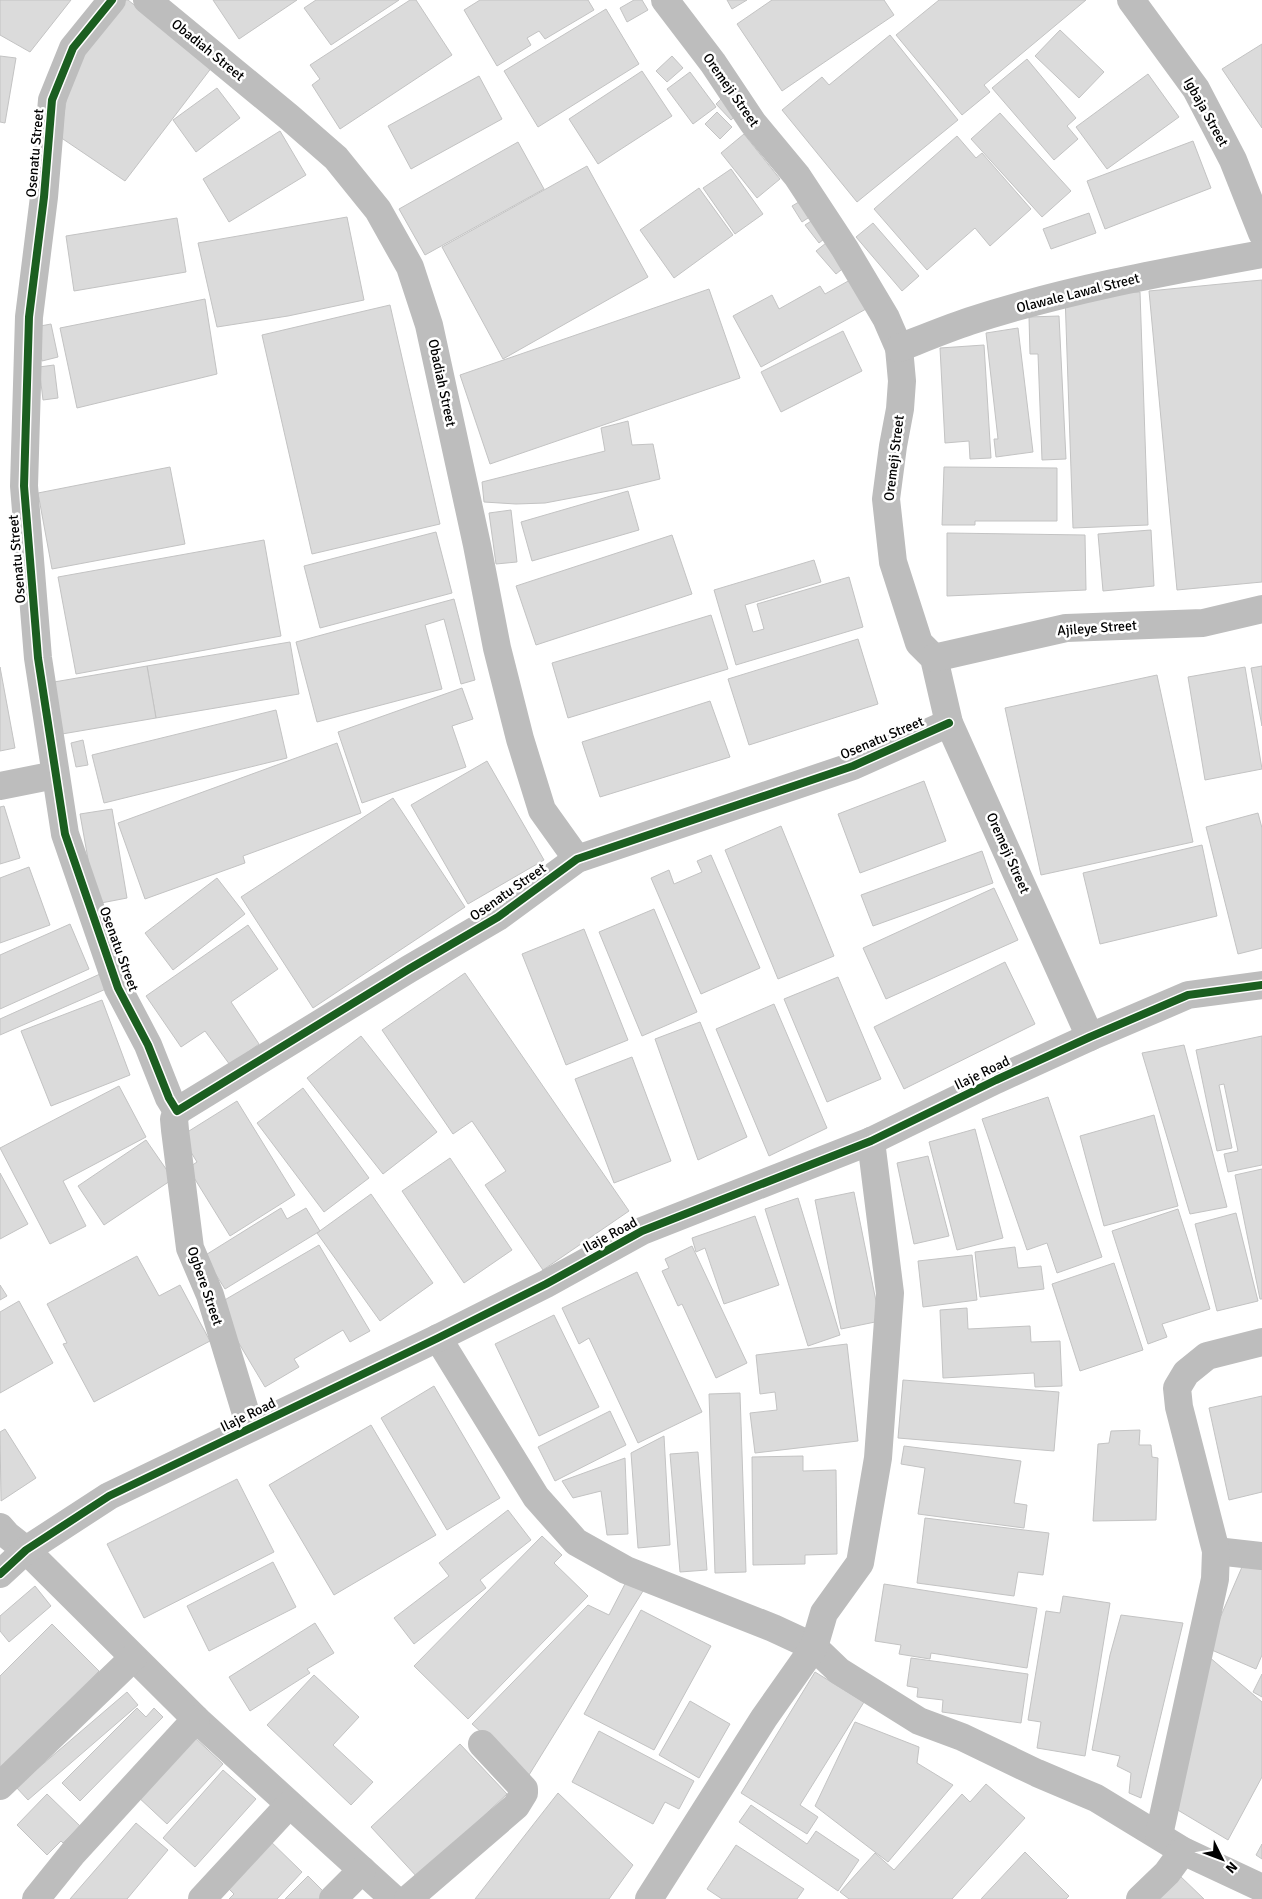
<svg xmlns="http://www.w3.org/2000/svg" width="1262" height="1899" font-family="Signika,sans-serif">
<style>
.building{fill:#dbdbdb;stroke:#c3c3c3}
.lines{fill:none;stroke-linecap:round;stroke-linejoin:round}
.minor{stroke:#bdbdbd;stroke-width:28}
.cycleway-casing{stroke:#fff;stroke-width:11}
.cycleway{stroke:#1b5e20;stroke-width:8}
.labels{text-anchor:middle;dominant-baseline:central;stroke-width:5;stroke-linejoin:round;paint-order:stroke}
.street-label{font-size:14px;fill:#000;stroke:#fff}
</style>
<rect width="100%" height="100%" fill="#fff"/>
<g class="building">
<path d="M0,0H71L30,52L0,35Z"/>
<path d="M124,0H128L212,67L125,181L60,137L72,66Z"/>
<path d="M213,0H297L239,39Z"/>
<path d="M316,0H399L331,45L304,8Z"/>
<path d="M410,0H416L452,55L340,129L312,85L320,79L310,65Z"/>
<path d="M480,0H588L594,10L545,39L539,31L527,38L531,45L497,66L464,10Z"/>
<path d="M634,0H642L648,10L627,22L620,8Z"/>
<path d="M727,0H747L732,9Z"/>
<path d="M772,0H884L894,15L782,91L737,24Z"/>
<path d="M939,0H1086L984,85L990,92L962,115L896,35Z"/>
<path d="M606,9L639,64L538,127L504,71Z"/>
<path d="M1060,30L1104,72L1079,98L1035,56Z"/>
<path d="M890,35L958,120L857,202L782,110L822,77L829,85Z"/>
<path d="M1262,44V128L1222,69Z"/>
<path d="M0,56L16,58L5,123L0,122Z"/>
<path d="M672,56L683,68L667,82L656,71Z"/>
<path d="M1027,59L1076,118L1067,126L1078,139L1054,160L992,88Z"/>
<path d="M642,71L672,116L598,164L569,119Z"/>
<path d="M690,72L716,107L693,124L667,89Z"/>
<path d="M1148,74L1179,117L1107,169L1076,127Z"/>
<path d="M479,76L502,119L411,169L388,126Z"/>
<path d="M217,88L240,118L196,152L173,120Z"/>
<path d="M727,93L743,109L731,120L716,104Z"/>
<path d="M717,112L732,127L720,139L705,124Z"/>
<path d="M1000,113L1071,191L1042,217L971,139Z"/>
<path d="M280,131L306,175L229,222L203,179Z"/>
<path d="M744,134L780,179L757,198L721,153Z"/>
<path d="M957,136L976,158L982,153L1031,209L990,246L975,228L927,270L874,209Z"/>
<path d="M1193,141L1211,188L1105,229L1087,181Z"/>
<path d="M518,142L544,189L425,255L399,209Z"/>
<path d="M587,166L648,277L503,359L442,247Z"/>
<path d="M731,169L763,214L735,234L703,188Z"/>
<path d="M699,188L733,235L674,278L640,230Z"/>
<path d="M804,199L814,214L802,222L792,206Z"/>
<path d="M1089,213L1096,233L1051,249L1043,229Z"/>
<path d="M347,217L364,300L288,316L217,327L198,243Z"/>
<path d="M177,218L186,272L74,291L66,236Z"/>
<path d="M816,218L829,235L819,243L805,225Z"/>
<path d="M873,223L919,276L902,291L856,237Z"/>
<path d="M826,243L846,266L836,274L816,251Z"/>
<path d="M850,280L866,309L761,367L733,316L772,295L779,309L820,286L825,294Z"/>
<path d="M1262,280V582L1177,590L1149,291Z"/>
<path d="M709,289L740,378L490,464L460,375Z"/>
<path d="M1140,292L1148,525L1073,528L1065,295Z"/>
<path d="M205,299L217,374L77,408L60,328Z"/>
<path d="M390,305L440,524L312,554L262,335Z"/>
<path d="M1059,316L1066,459L1042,460L1038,354H1030L1029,317Z"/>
<path d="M51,324L58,357L42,361L35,327Z"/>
<path d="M1018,328L1033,452L996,457L994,439H998L986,333Z"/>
<path d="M843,331L862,371L781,412L761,372Z"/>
<path d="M984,345L991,458L970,459L969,441L945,443L940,348Z"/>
<path d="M54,365L58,398L43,400L39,367Z"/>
<path d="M628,421L632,445L653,444L660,479L619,489L545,503L516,504L484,502L482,482L605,451L601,428Z"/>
<path d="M170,467L185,544L52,569L38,493Z"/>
<path d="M944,467L1057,468V521H975V525H942Z"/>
<path d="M628,491L639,530L532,561L521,522Z"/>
<path d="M511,510L517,562L496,564L489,513Z"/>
<path d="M1151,530L1154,586L1103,591L1098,534Z"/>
<path d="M436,532L452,593L320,628L304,566Z"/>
<path d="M947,533L1085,535L1086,590L947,596Z"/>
<path d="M672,535L692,594L536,645L516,586Z"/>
<path d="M264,540L281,636L76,674L58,577Z"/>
<path d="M814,560L821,582L745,605L753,632L764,629L757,604L849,577L863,627L736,665L714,590Z"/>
<path d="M454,599L475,680L461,684L444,619L425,625L442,689L317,722L296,642Z"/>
<path d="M711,615L728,669L568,718L552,663Z"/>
<path d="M858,639L878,704L749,745L728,679Z"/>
<path d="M290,642L299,694L156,718L147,666Z"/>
<path d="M147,666L156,718L62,734L54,682Z"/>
<path d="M1262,666V726L1251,668Z"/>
<path d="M0,667L15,748L0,751Z"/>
<path d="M1245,667L1262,769L1205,780L1188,677Z"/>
<path d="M1157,675L1193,842L1041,875L1005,708Z"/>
<path d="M462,688L473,719L452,726L466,767L362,803L338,732Z"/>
<path d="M710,701L730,757L600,797L582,742Z"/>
<path d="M276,710L287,758L104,803L92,755Z"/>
<path d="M83,740L88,765L76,767L71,743Z"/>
<path d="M337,743L361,813L243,856L245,863L145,899L118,823Z"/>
<path d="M487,761L544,860L468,904L411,805Z"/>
<path d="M924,781L946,841L860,873L838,814Z"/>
<path d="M393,798L465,907L313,1008L241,897Z"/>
<path d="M4,806L20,858L0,864V807Z"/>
<path d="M112,809L127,898L96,904L80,814Z"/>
<path d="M1258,813L1262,828V948L1238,954L1206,827Z"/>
<path d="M781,826L834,956L778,979L725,850Z"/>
<path d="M1202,845L1217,916L1100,944L1083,873Z"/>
<path d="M982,851L993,883L873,926L861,895Z"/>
<path d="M711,855L760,968L701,994L651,878L669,870L674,884L702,872L697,861Z"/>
<path d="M29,867L50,925L0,943V878Z"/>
<path d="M217,878L245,914L173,970L145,933Z"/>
<path d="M994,888L1018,940L886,999L863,948Z"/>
<path d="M654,909L697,1012L642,1036L599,932Z"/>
<path d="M70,924L89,969L0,1009V955Z"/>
<path d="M248,925L278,969L231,1002L259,1044L230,1065L205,1031L181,1047L146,996Z"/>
<path d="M584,929L628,1040L566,1065L522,954Z"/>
<path d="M1005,962L1035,1024L904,1089L874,1027Z"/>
<path d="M465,973L629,1211L543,1270L485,1185L506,1171L472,1121L453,1134L382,1030Z"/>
<path d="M100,974L106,989L0,1035V1019Z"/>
<path d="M838,977L881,1079L827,1102L784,999Z"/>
<path d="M102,1000L130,1075L51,1106L21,1031Z"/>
<path d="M774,1004L827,1128L769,1156L716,1029Z"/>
<path d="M700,1022L747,1137L698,1160L655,1039Z"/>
<path d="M361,1036L437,1132L383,1174L307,1078Z"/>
<path d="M1262,1036V1165L1228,1172L1224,1154L1238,1151L1224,1084L1219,1085L1232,1148L1217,1151L1196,1050Z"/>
<path d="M1184,1045L1227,1207L1190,1214L1142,1053Z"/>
<path d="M632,1057L671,1161L614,1183L575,1079Z"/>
<path d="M119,1086L146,1137L63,1181L86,1226L50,1244L0,1148Z"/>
<path d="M303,1088L369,1178L324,1212L257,1123Z"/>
<path d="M1048,1097L1102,1257L1057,1273L1047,1243L1027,1250L982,1119Z"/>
<path d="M237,1101L295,1195L230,1236L188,1168L197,1162L181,1136Z"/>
<path d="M1154,1115L1178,1206L1104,1226L1080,1136Z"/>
<path d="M975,1129L1003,1238L957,1250L929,1142Z"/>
<path d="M146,1140L173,1179L104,1225L78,1186Z"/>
<path d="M928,1156L949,1236L914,1244L897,1163Z"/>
<path d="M450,1158L512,1250L464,1283L402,1191Z"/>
<path d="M1262,1169V1299H1260L1235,1175Z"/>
<path d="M0,1173L28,1224L0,1239Z"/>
<path d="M854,1192L880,1321L841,1329L815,1200Z"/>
<path d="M371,1194L433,1283L380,1321L317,1233Z"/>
<path d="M798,1198L840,1335L808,1346L765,1209Z"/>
<path d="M281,1208L287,1219L306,1208L320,1231L225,1289L204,1256Z"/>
<path d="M1178,1209L1210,1309L1162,1324L1167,1337L1148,1344L1112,1231Z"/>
<path d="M1236,1213L1258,1301L1217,1311L1195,1224Z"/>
<path d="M755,1216L779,1285L724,1304L705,1248L696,1252L692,1238Z"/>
<path d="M319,1245L370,1331L350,1342L343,1330L294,1359L299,1367L265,1387L216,1305Z"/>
<path d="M692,1246L747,1363L716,1378L682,1304L678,1306L662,1271L669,1268L665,1259Z"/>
<path d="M1015,1247L1018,1268L1041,1266L1044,1289L980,1297L975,1252Z"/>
<path d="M972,1255L977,1300L923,1307L918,1261Z"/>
<path d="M137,1256L159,1296L180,1285L210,1341L94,1402L63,1344L67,1343L47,1304Z"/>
<path d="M1114,1263L1143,1350L1080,1371L1052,1284Z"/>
<path d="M637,1272L702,1412L638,1443L589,1338L579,1344L562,1308Z"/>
<path d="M0,1285L7,1296L0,1300Z"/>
<path d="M19,1301L53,1363L0,1393V1312Z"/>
<path d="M967,1308L968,1329L1030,1326L1031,1342L1060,1341L1062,1386L1035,1387L1034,1373L943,1378L940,1310Z"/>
<path d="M554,1315L599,1407L539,1436L495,1344Z"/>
<path d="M847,1344L858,1441L755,1453L750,1413L777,1410L775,1392L760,1394L756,1355Z"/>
<path d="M903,1380L1059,1392L1054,1451L898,1438Z"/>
<path d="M434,1386L500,1498L447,1530L381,1418Z"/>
<path d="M740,1393L746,1572L715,1573L709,1394Z"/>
<path d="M1262,1396V1492L1229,1500L1209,1408Z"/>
<path d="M610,1411L626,1445L555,1481L538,1447Z"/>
<path d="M371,1425L436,1535L334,1595L269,1485Z"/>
<path d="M5,1429L36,1478L1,1501L0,1432Z"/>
<path d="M1140,1430L1139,1445H1151L1152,1457L1158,1458L1156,1520L1093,1521L1098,1444L1109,1443L1111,1431Z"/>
<path d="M664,1436L670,1545L638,1548L631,1453Z"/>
<path d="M904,1446L1021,1461L1014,1503L1027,1505L1024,1528L918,1514L925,1468L901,1464Z"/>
<path d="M698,1452L707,1570L680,1572L670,1454Z"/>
<path d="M803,1456V1471L836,1470L837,1554L805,1555V1564L753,1565L752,1457Z"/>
<path d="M625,1458L628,1534L607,1535L601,1491L573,1498L562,1481Z"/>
<path d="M237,1479L274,1552L144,1618L107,1544Z"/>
<path d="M508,1510L531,1540L480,1580L486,1588L414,1644L394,1618L449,1576L439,1563Z"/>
<path d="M925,1518L1049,1533L1043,1575L1018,1572L1014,1596L917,1583Z"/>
<path d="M542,1536L562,1555L554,1563L588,1596L468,1719L414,1666Z"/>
<path d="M1245,1560L1262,1567V1655L1256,1669L1207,1648Z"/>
<path d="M273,1562L296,1607L209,1651L187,1606Z"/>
<path d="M626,1582L643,1591L529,1775L472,1724L588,1605L609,1615Z"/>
<path d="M884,1584L1037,1608L1027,1668L931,1653L930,1659L899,1654L901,1645L875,1641Z"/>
<path d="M35,1586L51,1606L9,1642L0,1631V1616Z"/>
<path d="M1063,1596L1110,1603L1085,1756L1037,1748L1041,1722L1028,1720L1046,1611L1060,1613Z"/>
<path d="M641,1610L711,1646L654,1750L584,1714Z"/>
<path d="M1121,1615L1183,1623L1141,1798L1129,1793L1131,1773L1117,1766L1120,1756L1092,1750L1110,1655Z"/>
<path d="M315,1623L334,1653L307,1669L310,1673L250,1711L229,1677Z"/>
<path d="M52,1624L99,1671L0,1769V1676Z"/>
<path d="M1208,1656L1262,1702V1777L1228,1840L1166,1803Z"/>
<path d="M911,1658L1028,1674L1021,1723L942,1712L943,1700L917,1697L918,1688L907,1686Z"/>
<path d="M815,1672L864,1702L800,1805L818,1817L807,1834L741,1793Z"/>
<path d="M1262,1674V1697L1253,1692Z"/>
<path d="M314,1675L359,1717L333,1745L373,1782L351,1805L267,1725Z"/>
<path d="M127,1692L138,1705L28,1800L16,1787Z"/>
<path d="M690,1701L730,1724L699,1778L659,1755Z"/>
<path d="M137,1708L146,1717L154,1708L163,1717L80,1801L62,1783Z"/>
<path d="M855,1722L919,1747L917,1763L953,1785L888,1862L815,1806Z"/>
<path d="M599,1731L694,1781L679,1809L665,1802L653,1824L572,1782Z"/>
<path d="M192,1735L223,1764L167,1824L136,1795Z"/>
<path d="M460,1744L507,1794L418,1878L371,1827Z"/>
<path d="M223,1770L256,1799L195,1867L163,1838Z"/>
<path d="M986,1784L1025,1818L952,1899H849L840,1892L875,1853L894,1870L962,1794L970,1802Z"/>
<path d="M558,1793L633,1865L609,1899H475Z"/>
<path d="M47,1794L80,1826L63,1843L61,1841L47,1855L17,1825Z"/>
<path d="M751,1805L807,1844L816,1831L859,1860L838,1891L739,1822Z"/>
<path d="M136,1823L168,1850L127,1899H70Z"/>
<path d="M264,1835L302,1872L277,1899H229L234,1894L229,1889Z"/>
<path d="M1262,1844V1859L1256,1855Z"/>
<path d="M736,1845L804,1889L797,1899H722L707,1889Z"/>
<path d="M1025,1852L1069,1896L1066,1899H981Z"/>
<path d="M1179,1875L1204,1899H1156Z"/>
<path d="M308,1876L325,1893L319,1899H285Z"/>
</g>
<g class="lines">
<g class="minor">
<path d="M112,0L73,48L52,100L44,197L29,317L24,486L38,658L65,834L118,988L148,1045L169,1098L177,1111L409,969L498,917L577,859L853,766L949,723"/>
<path d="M147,0L289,117L336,158L378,210L410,267L429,325L477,545L497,648L520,739L542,810L577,859"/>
<path d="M665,0L713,63L753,123L797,176L845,249L886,318L899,348L902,381L900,409L893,446L886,499L893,562L919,643L934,658L949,723L1090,1037"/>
<path d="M1131,0L1196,89L1233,160L1262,233"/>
<path d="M899,348C922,339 946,329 970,321C1065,290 1164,272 1262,254"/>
<path d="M934,658L1066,628L1203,623L1262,609"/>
<path d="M0,786L55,775"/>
<path d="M177,1111L174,1119L175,1130L190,1248L210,1295L250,1427"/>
<path d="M438,1338L536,1497L576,1542L626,1570L773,1628L814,1647L839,1671L919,1721L962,1737L1037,1773L1096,1798L1183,1851L1262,1888"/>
<path d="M0,1527L7,1535L26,1550L196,1719L394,1899"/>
<path d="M1216,1551L1262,1556"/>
<path d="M0,1574L26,1550L109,1496L438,1338L546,1284L642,1231L871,1141L996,1080L1090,1037L1188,995L1262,985"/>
<path d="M0,1786L133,1658"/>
<path d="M1159,1835L1215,1579L1216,1551L1179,1407L1177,1388L1186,1373L1207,1356L1262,1342"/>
<path d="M36,1899L73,1853L196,1719"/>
<path d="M202,1899L289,1805"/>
<path d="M333,1899L362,1870"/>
<path d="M408,1899L516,1806L524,1793V1789L482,1744"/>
<path d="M649,1899L764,1718L814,1647L824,1613L860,1563L878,1458L890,1293L871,1141"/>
<path d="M1140,1899L1167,1873L1183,1851"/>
</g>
<g class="cycleway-casing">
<g id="cycleway">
<path d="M112,0L73,48L52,100L44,197L29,317L24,486L38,658L65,834L118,988L148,1045L169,1098L177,1111L409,969L498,917L577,859L853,766L949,723"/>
<path d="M0,1574L26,1550L109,1496L438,1338L546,1284L642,1231L871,1141L996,1080L1090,1037L1188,995L1262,985"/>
</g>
</g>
<use href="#cycleway" class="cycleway"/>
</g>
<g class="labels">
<g class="street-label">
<text transform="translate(208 50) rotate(39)">Obadiah Street</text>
<text transform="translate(731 90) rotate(55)">Oremeji Street</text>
<text transform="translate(1206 112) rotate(61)">Igbaja Street</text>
<text transform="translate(35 153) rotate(-85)">Osenatu Street</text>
<text transform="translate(1078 293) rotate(-14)">Olawale Lawal Street</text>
<text transform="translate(442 383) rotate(78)">Obadiah Street</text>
<text transform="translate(894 458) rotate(-83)">Oremeji Street</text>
<text transform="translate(17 559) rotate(-95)">Osenatu Street</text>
<text transform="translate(1097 628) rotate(-4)">Ajileye Street</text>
<text transform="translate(882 738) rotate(-23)">Osenatu Street</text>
<text transform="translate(1008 853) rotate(66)">Oremeji Street</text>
<text transform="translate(508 892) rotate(-35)">Osenatu Street</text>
<text transform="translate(119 949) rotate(70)">Osenatu Street</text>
<text transform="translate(982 1073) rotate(-26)">Ilaje Road</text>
<text transform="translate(610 1235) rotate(-28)">Ilaje Road</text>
<text transform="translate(205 1286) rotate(71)">Ogbere Street</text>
<text transform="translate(248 1415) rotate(-26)">Ilaje Road</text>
</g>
</g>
<g transform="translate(1222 1859) rotate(132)" stroke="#ffffff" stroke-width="4" paint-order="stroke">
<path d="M0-4L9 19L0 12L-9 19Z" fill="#000000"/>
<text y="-8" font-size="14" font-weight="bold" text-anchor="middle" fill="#000000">N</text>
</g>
</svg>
